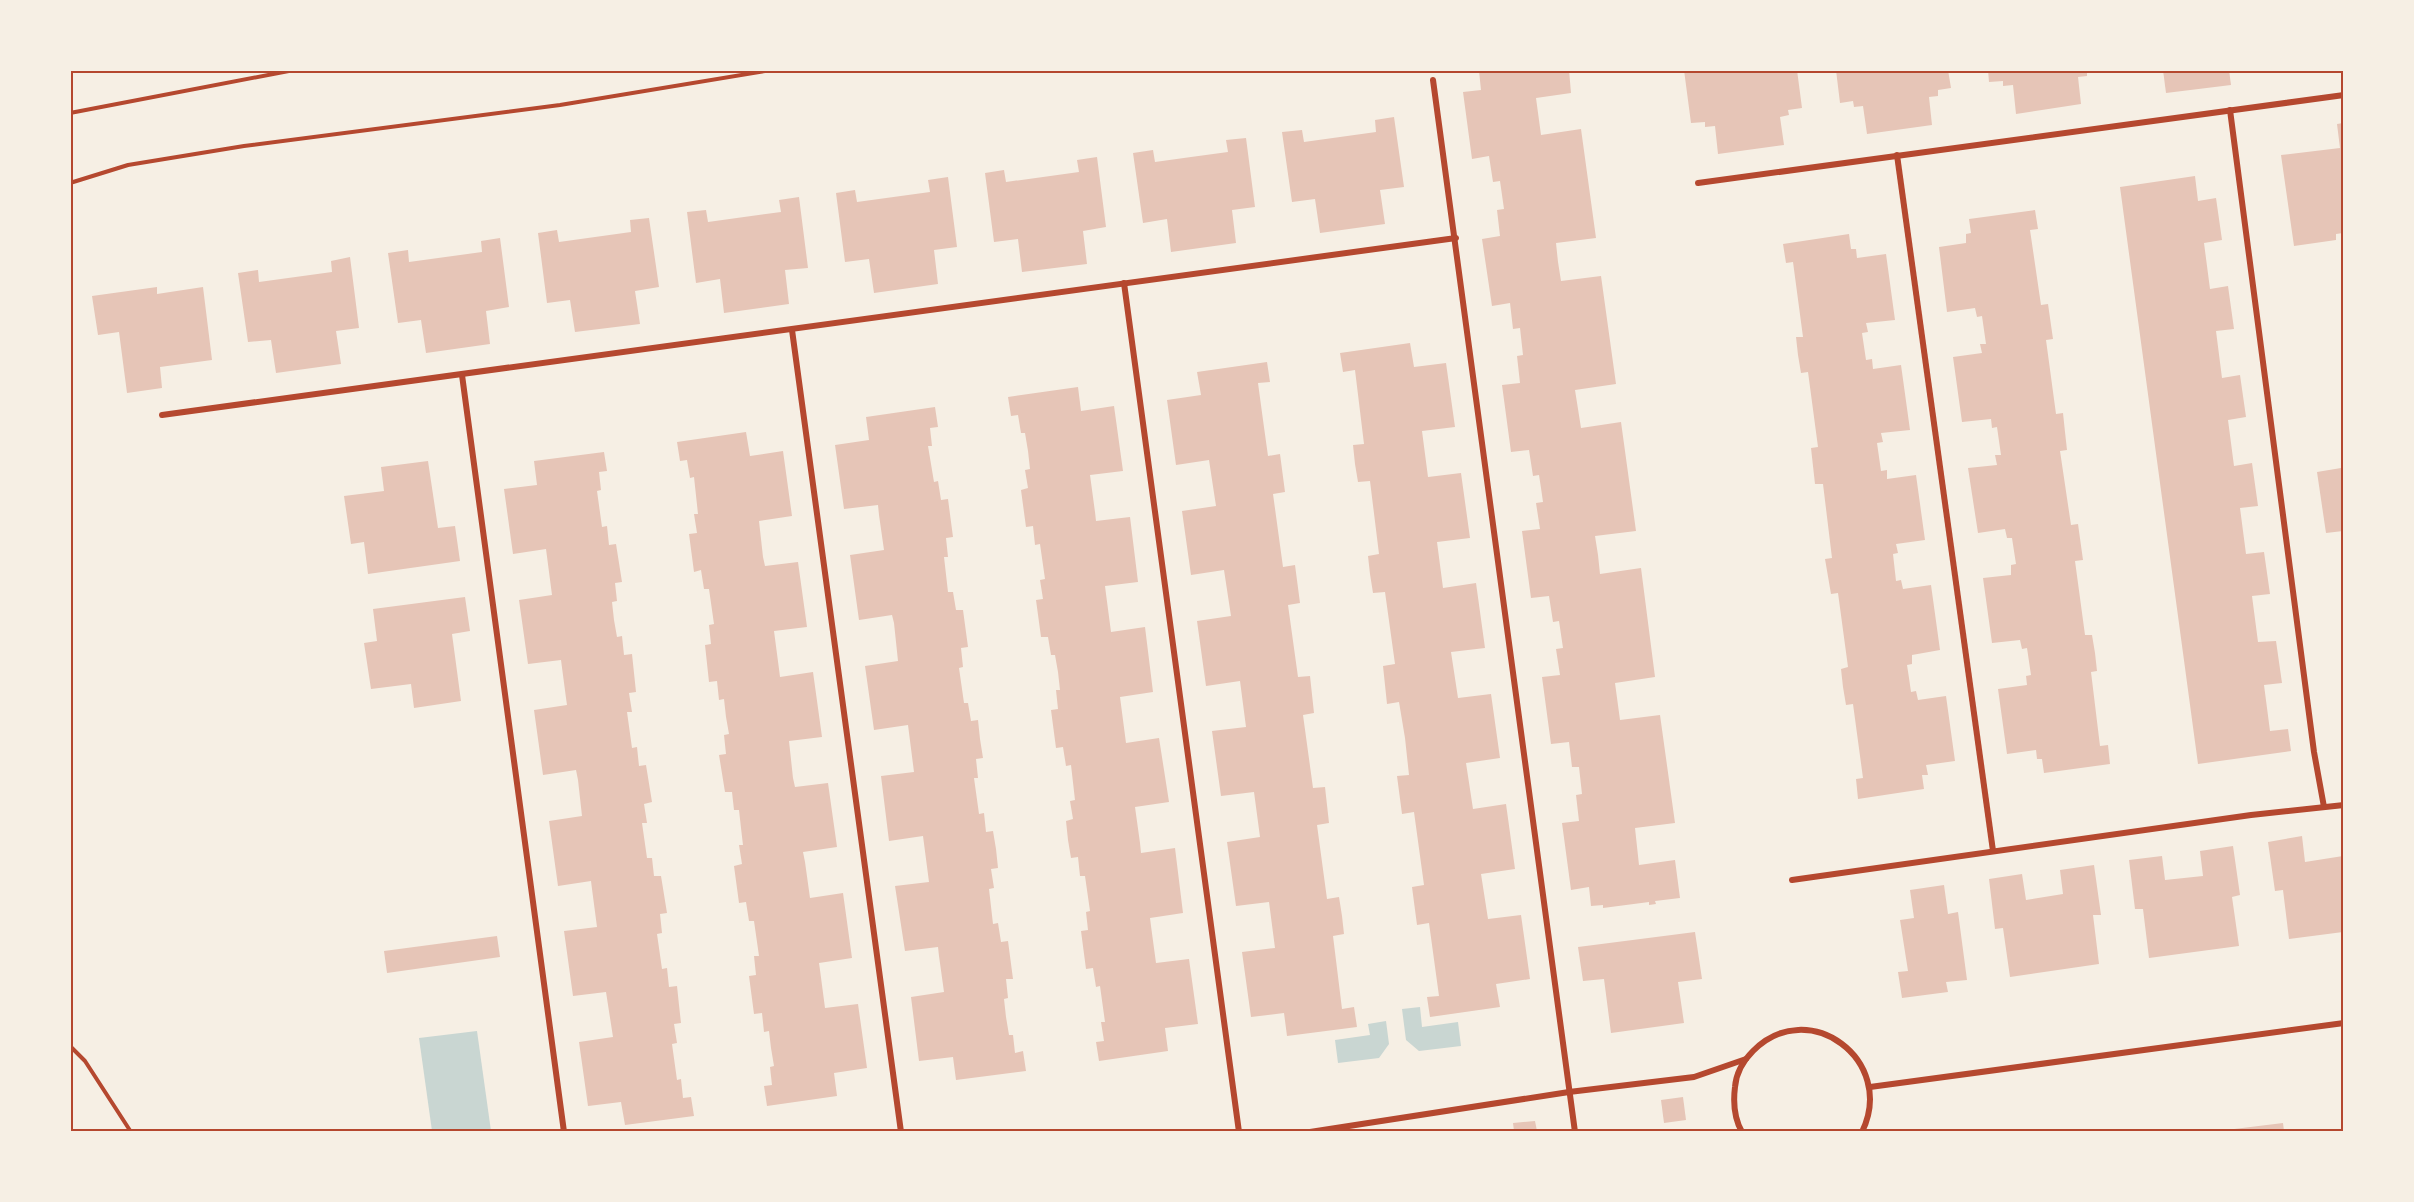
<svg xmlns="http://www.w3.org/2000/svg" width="2414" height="1202" font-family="'Nunito Sans',sans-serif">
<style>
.water{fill:#c9d6d2}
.building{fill:#e6c5b7}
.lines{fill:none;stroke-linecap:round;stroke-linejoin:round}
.path{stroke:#b5482f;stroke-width:4}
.minor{stroke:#b5482f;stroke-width:6}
.neatline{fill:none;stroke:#b5482f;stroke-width:2}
</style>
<rect width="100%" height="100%" fill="#f6efe4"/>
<g class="water">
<path d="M1420,1007L1422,1027L1458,1022L1461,1046L1419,1051L1406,1040L1402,1009Z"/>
<path d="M1386,1021L1389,1044L1379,1058L1338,1063L1335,1040L1370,1035L1368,1024Z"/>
<path d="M477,1031L491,1131H432L419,1038Z"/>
</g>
<g class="building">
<path d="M1569,70L1571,93L1536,98L1541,135L1581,129L1596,238L1556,243L1558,262L1561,281L1601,276L1616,384L1575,390L1581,428L1621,422L1636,531L1595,536L1598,555L1600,574L1641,568L1655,677L1615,683L1620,720L1660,715L1675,823L1635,828L1639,865L1675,860L1680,898L1655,901L1656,904L1649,905V902L1603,908V905L1591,906L1589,887L1571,890L1562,823L1579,821L1576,795L1582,794L1579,767H1572L1569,742L1551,744L1542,677L1560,675L1556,649L1563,648L1559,621L1553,622L1549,596L1531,598L1522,531L1540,529L1536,503L1543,502L1541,488L1539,475L1533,476L1529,450L1511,452L1502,385L1520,383L1517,356L1523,355L1520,328L1513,329L1510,303L1492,306L1482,239L1500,236L1497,210L1504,209L1500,181L1493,182L1489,156L1472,159L1463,92L1481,90L1479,71Z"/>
<path d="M1684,70H1797L1802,108L1788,110L1789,115L1780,117L1784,145L1718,154L1715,126L1705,127V122L1691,123Z"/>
<path d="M1836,70H1948L1951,88L1938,90V96L1929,97L1932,125L1867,134L1863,106L1854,107L1853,101L1840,103Z"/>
<path d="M1988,70H2087V76L2078,77L2081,104L2016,114L2013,85L2003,86V81L1989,82Z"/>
<path d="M2163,70H2229L2231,85L2166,93Z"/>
<path d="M1394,117L1404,187L1380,190L1385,224L1320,233L1315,199L1292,202L1282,132L1302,130L1304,142L1376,132L1375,120Z"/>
<path d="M2343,123V233L2336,234V240L2294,246L2281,155L2340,148L2337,124Z"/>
<path d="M1246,138L1255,207L1232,210L1236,243L1171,252L1167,219L1143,223L1133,153L1153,150L1155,162L1191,157L1228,152L1226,140Z"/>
<path d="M1097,157L1106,227L1083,231L1087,264L1022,272L1018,239L994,242L985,173L1004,170L1006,182L1079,172L1077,160Z"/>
<path d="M2195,176L2198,201L2216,198L2222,240L2204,243L2210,289L2228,286L2234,329L2216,331L2222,378L2240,375L2246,417L2228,420L2234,466L2252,463L2258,506L2240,508L2246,554L2264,552L2270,594L2252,596L2258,642L2276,641L2282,683L2264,685L2270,731L2288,729L2291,751L2198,764L2120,187Z"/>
<path d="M948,177L957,247L934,250L938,284L874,293L869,259L845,262L836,193L855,190L857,202L930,192L928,180Z"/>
<path d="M799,197L808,268L785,270L789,304L724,313L720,279L696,283L687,212L706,210L708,222L744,217L781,212L779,200Z"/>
<path d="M2035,210L2038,229L2030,230L2041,305L2048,304L2053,339L2046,340L2056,414L2063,413L2065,432L2067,450L2060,451L2071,525L2078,524L2083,560L2075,561L2085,635H2092L2095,653L2097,671L2091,672L2100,746L2108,745L2110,764L2044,773L2042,759H2037L2036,750L2007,754L1998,689L2027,685L2026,676L2031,675L2027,648L2022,649L2020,640L1992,643L1983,578L2011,575V565L2016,564L2012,538H2007L2005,529L1978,533L1968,468L1997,465L1995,455H2001L1997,427L1992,428L1991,419L1962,422L1953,357L1982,353L1980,344H1986L1982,316L1977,317L1975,308L1947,312L1939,247L1966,243V234L1971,233L1969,219Z"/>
<path d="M649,218L659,287L635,291L640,324L575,332L570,300L547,303L538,233L557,230L559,242L631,232L630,220Z"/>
<path d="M1849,234L1851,249H1856L1857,258L1886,254L1895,320L1866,323L1868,332L1862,333L1866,360L1872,359L1873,369L1901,365L1910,430L1881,433L1883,442L1877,443L1881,471L1887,470V479L1916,475L1925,540L1896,544L1898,553L1893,554L1896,581L1901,580L1903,589L1931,585L1940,650L1912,655V664L1907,665L1909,678L1911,692L1916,691L1918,700L1946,696L1955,761L1926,765L1928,775H1922L1924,789L1858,799L1856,779L1863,778L1853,704L1846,705L1843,687L1841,669L1848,667L1838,593L1831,594L1825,559L1832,558L1823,484H1815L1811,448L1818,447L1808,372L1801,373L1798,355L1796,337H1803L1793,262L1786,263L1783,244Z"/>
<path d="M500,238L509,307L486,311L490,344L426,353L421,320L398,323L388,253L408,250L409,262L482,252L481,241Z"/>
<path d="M350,257L359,328L336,331L341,364L276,373L271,340L248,342L238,273L258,270L259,282L332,272L331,261Z"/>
<path d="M157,287V294L203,287L212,360L160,367L162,388L127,393L119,332L98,335L92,296Z"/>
<path d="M1410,343L1414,367L1446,363L1455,427L1422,431L1428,477L1461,473L1470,538L1437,542L1443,588L1476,583L1485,648L1451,652L1458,698L1491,694L1500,758L1466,763L1473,809L1506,804L1515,869L1481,874L1488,919L1521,915L1530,979L1496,984L1500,1007L1430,1017L1427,997L1439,996L1429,923L1417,925L1412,887L1424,885L1414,812L1402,814L1397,776L1409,775L1405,738L1399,702L1387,704L1383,666L1395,664L1385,592L1373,593L1370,574L1368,556L1379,554L1370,481L1358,482L1355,464L1353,445L1364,444L1355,370L1343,372L1340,353Z"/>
<path d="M1267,362L1270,382L1258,383L1263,420L1268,456L1280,454L1285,492L1273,494L1283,567L1295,565L1300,603L1288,605L1298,677L1310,676L1314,713L1303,715L1313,788L1325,787L1329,823L1317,825L1327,899L1339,897L1342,916L1344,934L1333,936L1342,1009L1354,1007L1357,1027L1287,1036L1284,1013L1251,1017L1242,952L1275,948L1269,902L1236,906L1227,842L1260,837L1254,792L1221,796L1212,731L1246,727L1240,681L1206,686L1197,621L1231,616L1224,570L1191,575L1182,511L1216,506L1209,460L1176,465L1167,400L1201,395L1197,372Z"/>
<path d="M1078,387L1081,411L1114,406L1123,471L1090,475L1095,512L1096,521L1130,517L1138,582L1105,586L1106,594L1111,632L1145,627L1153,692L1120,697L1126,743L1159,738L1169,802L1135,807L1140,843L1141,853L1175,848L1183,913L1150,918L1151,926L1156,963L1189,959L1198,1024L1165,1028L1168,1051L1099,1061L1096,1042L1104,1041L1101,1022H1105L1100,986L1096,987L1093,968L1086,969L1081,931L1088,930L1086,912L1090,911L1085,876H1080L1078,857L1071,858L1068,840L1066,821L1073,819L1070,801L1075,800L1071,765L1066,766L1063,747L1056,748L1051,710L1058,709L1056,690H1060L1058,672L1055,655H1051L1048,637H1041L1036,600L1043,599L1040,580L1045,579L1040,544L1035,545L1033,526L1026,527L1021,490L1028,488L1025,470L1030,469L1028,451L1025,433H1021L1018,415L1011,416L1008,397Z"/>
<path d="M935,407L938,427L930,428L932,446H928L934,482L938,481L941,500L948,499L953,537L946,538L948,557H944L948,592H953L956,610H963L968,647L961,648L963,667L959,668L964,703H968L971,721L978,720L980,739L983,758L976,759L978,778H974L979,814L984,813L986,832L993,831L996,849L998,868L991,869L994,888L989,889L993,924L998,923L1001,942L1008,941L1013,979H1006L1008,998L1004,999L1006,1017L1009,1035H1013L1015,1053L1023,1051L1026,1071L956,1080L953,1057L919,1061L911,997L944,992L939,956L938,947L905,951L895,886L929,882L923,836L889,841L881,776L914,772L908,725L874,730L865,666L898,661L894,623L892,615L859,620L850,555L884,550L879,515L878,505L844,509L835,445L869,440L866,417Z"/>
<path d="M746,432L750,456L783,451L792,516L759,521L763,557L765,566L798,562L807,627L774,631L779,669L780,677L813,672L822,737L789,741L793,778L795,787L828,783L837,847L803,852L805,862L810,898L843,893L852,958L819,963L820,970L825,1008L858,1004L867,1068L834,1073L837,1096L767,1106L764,1086L772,1085L770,1067L774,1066L771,1048L769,1031L764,1032L762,1013L754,1014L749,976L756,975L754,956H759L754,921H749L746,902L739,903L734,866L742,864L739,845H743L741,828L739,810H734L732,792H725L719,755L726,754L724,735L729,734L726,717L724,699L719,700L717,681L709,682L705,645L711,644L709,625L714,624L709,589H704L701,570L694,572L689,534L697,533L694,514H698L694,477L690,478L687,460L680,461L677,442Z"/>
<path d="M604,452L607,471L599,472L601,490L597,491L602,527L607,526L609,545L616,544L622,582L615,583L617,601L612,602L614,620L617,637L622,636L624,655L632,654L636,692L629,693L632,712H627L632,748L637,747L639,766L646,765L652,802L644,804L647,823H642L647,858H652L654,876H661L667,913L660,914L662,933L657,934L662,969L667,968L669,987L677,986L679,1005L681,1023L674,1024L677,1043L672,1044L677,1080L681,1079L683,1098L691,1097L694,1116L625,1125L621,1102L588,1106L579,1042L613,1037L606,992L573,996L564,931L597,927L592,889L591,881L558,886L549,821L582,816L578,780L576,770L543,775L534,710L567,705L566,698L561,660L528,664L519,600L552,595L546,549L513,554L504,489L537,485L534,461Z"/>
<path d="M428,461L438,528L455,526L460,561L368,574L364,542L351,544L344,496L384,491L381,467Z"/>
<path d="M2341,468L2343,490V531L2326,533L2317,472Z"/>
<path d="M465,597L470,631L452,634L461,701L414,708L411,684L371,689L364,643L377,641L373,609Z"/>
<path d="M2302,836L2305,862L2343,856V932L2289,939L2283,890L2275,891L2268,842Z"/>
<path d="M2233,846L2240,895L2232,897L2239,946L2149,958L2143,909H2135L2129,860L2162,856L2165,880L2203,876L2200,851Z"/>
<path d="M2094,865L2101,915H2093L2099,964L2010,977L2003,928L1995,929L1989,879L2022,874L2026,900L2063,894L2060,870Z"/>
<path d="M1944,885L1948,914L1958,912L1967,980L1946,982L1948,992L1902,998L1898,972L1908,971L1900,920L1914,918L1910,890Z"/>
<path d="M1695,932L1702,979L1678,982L1684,1023L1611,1033L1604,979L1583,981L1578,947Z"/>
<path d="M497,936L500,957L387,973L384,951Z"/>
<path d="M1683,1097L1686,1120L1664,1123L1661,1100Z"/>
<path d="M1535,1121L1537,1131H1514L1513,1123Z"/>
<path d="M2283,1123L2284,1131H2226V1130Z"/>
</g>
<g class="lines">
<g class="path">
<path d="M70,113L294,70"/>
<path d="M70,183L128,165L244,146L560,105L771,70"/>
<path d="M70,1046L85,1061L131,1132"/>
</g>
<g class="minor">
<path d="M1433,80L1575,1132"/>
<path d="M2230,110L2314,752L2324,807"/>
<path d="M1897,155L1993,851"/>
<path d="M1698,183L2344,95"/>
<path d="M1124,283L1239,1132"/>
<path d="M792,330L901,1132"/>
<path d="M462,375L564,1132"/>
<path d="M162,415L1456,238"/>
<path d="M1792,880L2251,815L2344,805"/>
<path d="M1870,1087L2344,1023"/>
<path d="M1310,1132L1569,1092L1694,1077L1746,1059"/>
<path d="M1742,1132C1734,1118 1733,1103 1735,1087C1736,1074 1743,1061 1753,1051C1808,995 1897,1060 1862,1132"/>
</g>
</g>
<rect width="2414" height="1202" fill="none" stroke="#f6efe4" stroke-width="144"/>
<rect x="72" y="72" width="2270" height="1058" class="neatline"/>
</svg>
